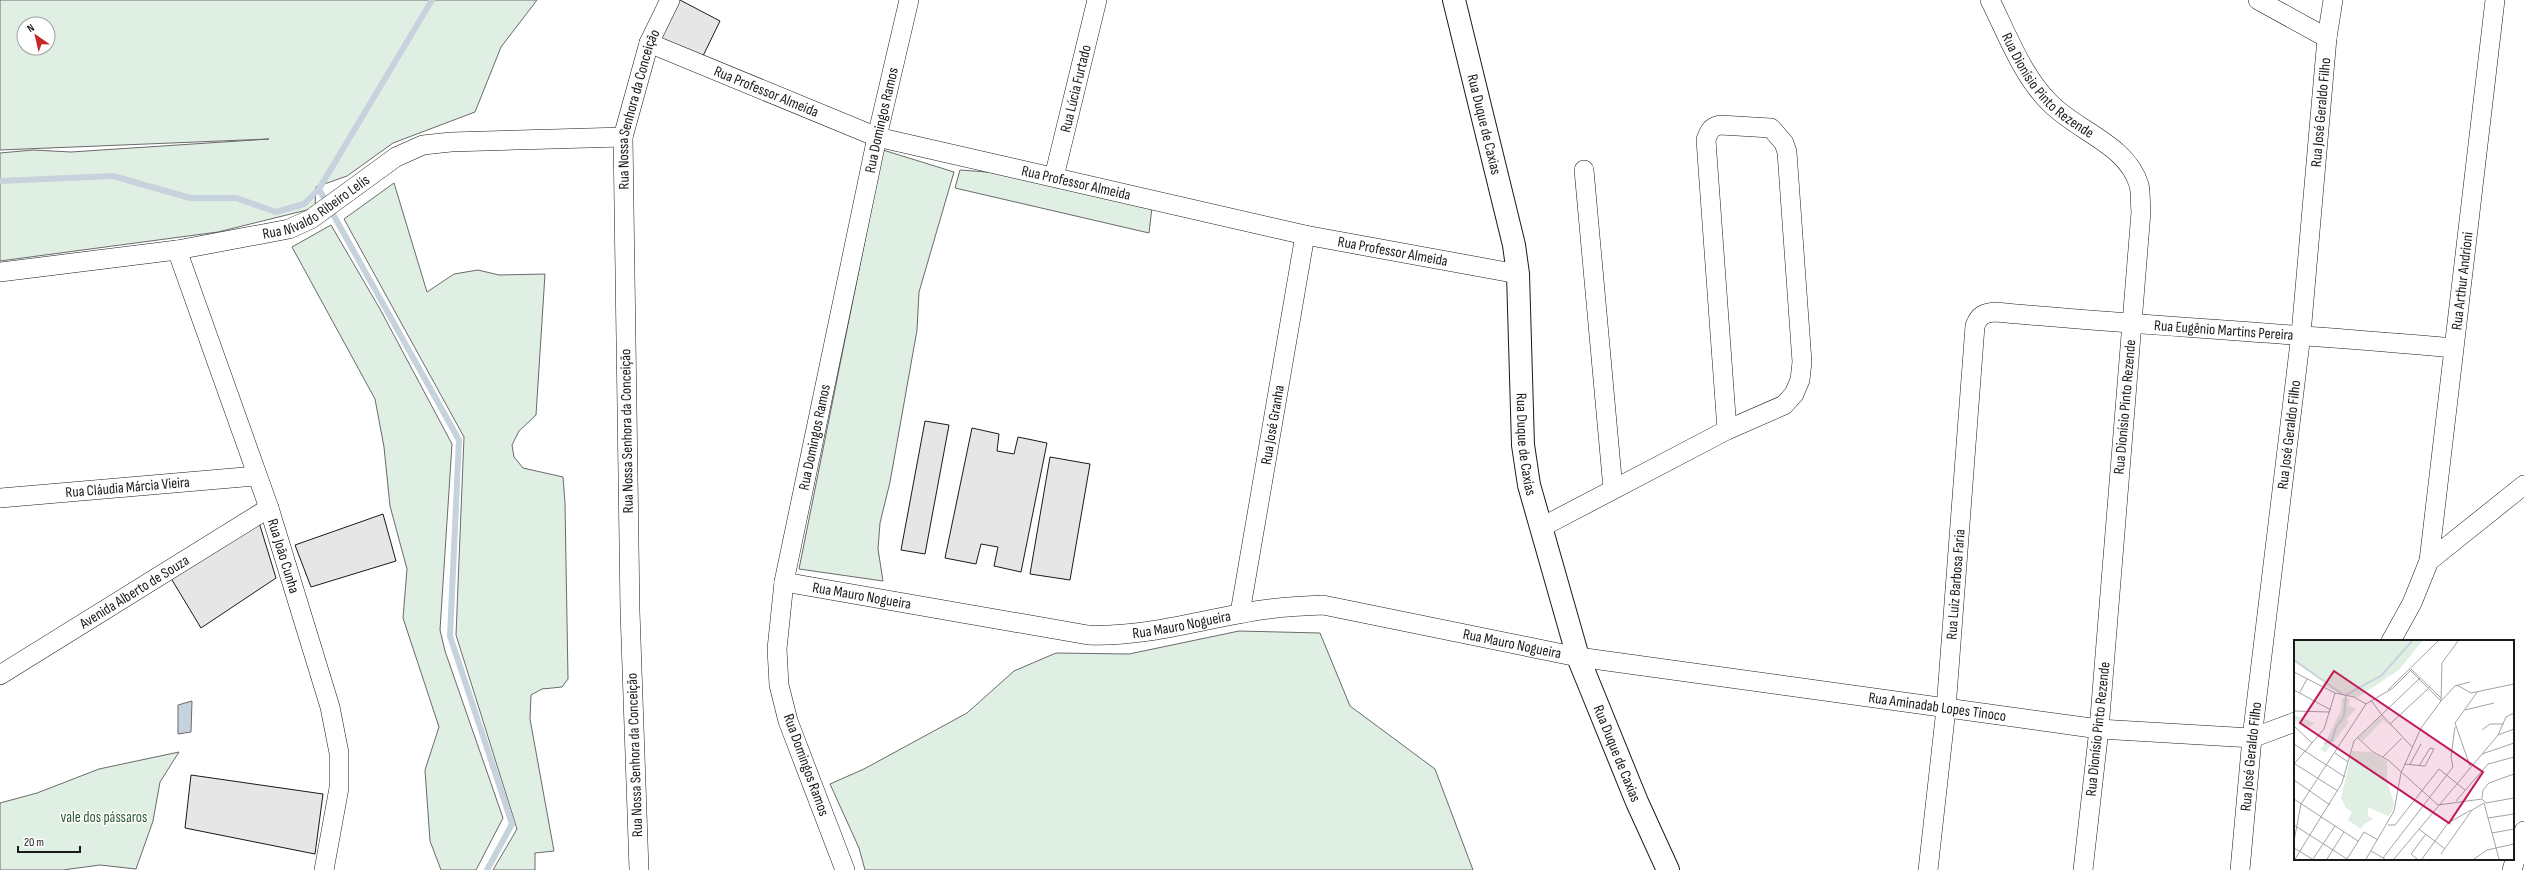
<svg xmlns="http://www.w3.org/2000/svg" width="2524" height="870" font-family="'Sofia Sans Condensed',sans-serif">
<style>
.green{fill:#e0efe3;stroke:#6a6a6a;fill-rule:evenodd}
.water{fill:#c6d2dc;stroke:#6a6a6a}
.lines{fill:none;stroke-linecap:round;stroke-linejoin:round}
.stream{stroke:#c6d2dc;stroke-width:6}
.building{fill:#e6e6e6;stroke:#1a1a1a}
.street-casing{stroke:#1a1a1a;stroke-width:20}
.secondary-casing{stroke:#1a1a1a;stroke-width:24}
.street{stroke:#fff;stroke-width:19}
.secondary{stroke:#fff;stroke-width:22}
.labels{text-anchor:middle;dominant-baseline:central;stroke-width:3;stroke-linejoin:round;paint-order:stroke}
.street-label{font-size:15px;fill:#1a1a1a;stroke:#fff}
.park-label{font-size:15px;fill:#2b5a34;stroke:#fff}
.inset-river{fill:none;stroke:#c6d2dc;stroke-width:2}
.inset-road{fill:none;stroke:#a3a3a3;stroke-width:1}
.view{fill:#c2185b;fill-opacity:0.15;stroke:#c2185b;stroke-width:2}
.inset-edge{fill:none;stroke:#1a1a1a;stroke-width:2}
</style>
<rect width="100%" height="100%" fill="#fff"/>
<g class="green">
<path d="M0,0H537L501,47L475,112L393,143L347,176L316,187L315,208L218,232L0,261V153L33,150L71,152L269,139L0,150ZM24,24H48V48H24Z"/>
<path d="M883,150L954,172L919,292L917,330L890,482L880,523L878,549L883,581L799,569Z"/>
<path d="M960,170L1000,173L1152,207L1149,233L955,188Z"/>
<path d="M394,183L427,292L454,274L478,270L499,275L545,274L536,415L519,431L512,445L514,457L523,468L563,477L565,503L568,679L562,687L542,689L531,695L530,719L554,851L535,853V870H493L517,829L456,635L464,437L344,219Z"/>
<path d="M331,225L380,309L452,444L440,630L445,651L503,818L476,870H441L430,841L425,770L439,727L403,618L407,569L390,506L384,447L375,399L292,247Z"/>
<path d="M1239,631L1320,633L1350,706L1435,769L1473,870H865L859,848L830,784L864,769L967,713L1014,671L1056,653L1129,654Z"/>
<path d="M179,752L160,782L153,821L136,869L100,865L63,870H0V803L37,793L99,769Z"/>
</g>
<path class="water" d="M192,701L191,732L178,734V705Z"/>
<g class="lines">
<g class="stream">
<path d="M432,0L319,189L459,440L450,636L512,824L487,870"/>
<path d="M0,181L113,176L190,198H236L276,212L304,204L319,189"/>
</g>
</g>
<g class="building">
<path d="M674,0H680L720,21L702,58L656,38Z"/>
<path d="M925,421L949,425L925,554L901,550Z"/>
<path d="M972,428L999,434L997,451L1014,454L1018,437L1047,443L1021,572L994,566L998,547L981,544L976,564L945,558Z"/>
<path d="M1050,457L1090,464L1070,580L1030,574Z"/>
<path d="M383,514L396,561L311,587L295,545Z"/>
<path d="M258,519L276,578L201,628L169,575Z"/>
<path d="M191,775L323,794L315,854L185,828Z"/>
</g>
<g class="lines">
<g class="street-casing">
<g id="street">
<path id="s1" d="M1990,0C2007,34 2022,75 2049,102C2076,131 2127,144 2139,185C2141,193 2140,204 2141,212L2099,729L2083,870"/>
<path d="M2258,0L2327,38"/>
<path id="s2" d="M649,43L877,137L1305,235L1518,274"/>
<path d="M1584,170L1613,489"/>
<path id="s3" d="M1054,177L1097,0"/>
<path id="s4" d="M177,250L269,508L330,707L339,753V788L324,870"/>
<path id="s5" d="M0,272L177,250L289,229L311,219L396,157L423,145L451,142L623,137"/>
<path id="s6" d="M0,498L256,476"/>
<path d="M1540,528L1727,430L1784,405L1794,394L1800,380L1802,362L1787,152L1784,143L1771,128L1720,125C1711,127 1709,131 1706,140L1727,430"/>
<path id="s7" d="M2429,561L2495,0"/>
<path id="s8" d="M784,582L1088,635C1141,637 1188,623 1239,614C1266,608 1295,606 1323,605L1578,657L2099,729L2252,738L2295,722"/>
<path id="s9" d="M1240,613L1305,235"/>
<path d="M2391,641L2412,603L2429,561L2524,485"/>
<path id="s10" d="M0,675L269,508"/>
<path id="s11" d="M639,870L630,611L623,137L649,43L670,0"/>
<path id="s12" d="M845,870L788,721L779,685L777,649L784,582L877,137L909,0"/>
<path id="s13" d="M1928,870L1946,709L1975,326C1979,315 1984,313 1995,312C2147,326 2300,334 2453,348"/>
<path id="s14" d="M2240,870L2252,738L2301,334L2327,38L2333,0"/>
<path d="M2512,870L2524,831"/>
</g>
</g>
<g class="secondary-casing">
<g id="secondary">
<path id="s15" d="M1454,0L1514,245L1518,274L1523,445L1529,485L1578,657L1637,802L1668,870"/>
</g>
</g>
<use href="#street" class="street"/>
<use href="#secondary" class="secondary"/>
</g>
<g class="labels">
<g class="street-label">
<text stroke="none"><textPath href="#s1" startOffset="105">Rua Dionísio Pinto Rezende</textPath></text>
<text stroke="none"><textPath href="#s3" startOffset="91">Rua Lúcia Furtado</textPath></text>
<text stroke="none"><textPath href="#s2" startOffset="127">Rua Professor Almeida</textPath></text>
<text stroke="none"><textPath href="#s11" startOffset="763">Rua Nossa Senhora da Conceição</textPath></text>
<text stroke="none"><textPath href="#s14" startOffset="762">Rua José Geraldo Filho</textPath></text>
<text stroke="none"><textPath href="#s12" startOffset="772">Rua Domingos Ramos</textPath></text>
<text stroke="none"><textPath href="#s15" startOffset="128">Rua Duque de Caxias</textPath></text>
<text stroke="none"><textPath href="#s2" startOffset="451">Rua Professor Almeida</textPath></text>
<text stroke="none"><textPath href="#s5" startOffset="326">Rua Nivaldo Ribeiro Lelis</textPath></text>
<text stroke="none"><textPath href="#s2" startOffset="775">Rua Professor Almeida</textPath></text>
<text stroke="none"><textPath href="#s7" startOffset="282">Rua Arthur Andrioni</textPath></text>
<text stroke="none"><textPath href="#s13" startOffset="802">Rua Eugênio Martins Pereira</textPath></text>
<text transform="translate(2125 407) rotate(-85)">Rua Dionísio Pinto Rezende</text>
<text stroke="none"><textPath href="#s9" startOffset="191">Rua José Granha</textPath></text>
<text transform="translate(627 431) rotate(-91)">Rua Nossa Senhora da Conceição</text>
<text stroke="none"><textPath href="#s14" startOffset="438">Rua José Geraldo Filho</textPath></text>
<text stroke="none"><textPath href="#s12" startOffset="448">Rua Domingos Ramos</textPath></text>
<text stroke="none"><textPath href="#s15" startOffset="452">Rua Duque de Caxias</textPath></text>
<text stroke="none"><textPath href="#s6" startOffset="128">Rua Cláudia Márcia Vieira</textPath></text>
<text stroke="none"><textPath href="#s4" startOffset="324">Rua João Cunha</textPath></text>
<text stroke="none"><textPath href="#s13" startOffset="287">Rua Luiz Barbosa Faria</textPath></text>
<text stroke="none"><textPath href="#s10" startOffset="158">Avenida Alberto de Souza</textPath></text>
<text stroke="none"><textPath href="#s8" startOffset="79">Rua Mauro Nogueira</textPath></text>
<text stroke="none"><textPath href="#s8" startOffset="403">Rua Mauro Nogueira</textPath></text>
<text stroke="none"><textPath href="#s8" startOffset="739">Rua Mauro Nogueira</textPath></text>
<text stroke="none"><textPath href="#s8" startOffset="1169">Rua Aminadab Lopes Tinoco</textPath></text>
<text transform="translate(2098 729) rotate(-84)">Rua Dionísio Pinto Rezende</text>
<text stroke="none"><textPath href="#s15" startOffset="776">Rua Duque de Caxias</textPath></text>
<text transform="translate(635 755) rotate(-92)">Rua Nossa Senhora da Conceição</text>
<text stroke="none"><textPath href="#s14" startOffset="114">Rua José Geraldo Filho</textPath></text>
<text transform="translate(806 765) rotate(70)">Rua Domingos Ramos</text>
</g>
<g class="park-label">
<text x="104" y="817">vale dos pássaros</text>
</g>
</g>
<g transform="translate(2294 640)">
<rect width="220" height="220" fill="#fff"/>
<path d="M0,1H128L105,30L64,57L51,56L28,45L31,41L0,22ZM48,58H51L49,76L41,86L38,100L31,103L47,70ZM52,58H56L54,65L62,69L53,78L54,83L31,113L26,108L38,101L42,87L50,76ZM0,75L3,76L21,83L14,88L3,81L0,83ZM87,75L100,89L89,80L69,101L65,97ZM58,111L77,112L93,121V142L100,163L98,172L94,176L74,167V176L79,179L69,185L67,189L54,180L58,172L52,168L47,158Z" fill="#e0efe3"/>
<path class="inset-river" d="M0,20L48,54M30,104L38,100L42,87L50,76L52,55L88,35L118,1"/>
<path class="inset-road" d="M115,29L147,61L161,46L176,42M117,29L147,58M0,32L41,53L60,57L72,64M163,45L177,53L220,44M0,50L37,70M94,50L144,1M6,52L13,39M77,60L87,74L119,108M171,70L200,63M0,71L36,72M96,84L136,47M0,86L18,103M188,90L196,84H210M204,95L220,89M63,97L79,112L94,120L144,165L188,159L192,163L220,158M0,104L51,137M41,113L54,122M188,114L220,103M89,117L108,98M0,124L30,89L41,53M1,124L44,151M110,124L130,126H131L140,109L136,108L125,126M116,124L127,104M176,126L161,83L184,51M0,140L36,165M188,158L189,150L195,143L220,134M0,159L64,201M162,161L194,124L220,117M194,178L220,174M0,185L53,219M94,185H101L145,129L171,150M125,189L151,209M198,193L220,189M0,201L7,164L72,64L99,48L118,29M0,208L18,219M77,211L91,219M147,214L178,170L190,163L205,219M89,218L159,127L157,117L161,87M1,219L48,143L60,101L126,38M19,219L41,186M33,219L50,192M53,219L70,192L84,200M72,219L100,171L107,133L127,88L147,61L148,23L164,1M100,219L204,95L212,77L220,73M123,219L117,214L132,194M128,219L154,183L177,170M180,219L193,210L220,204"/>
<path class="view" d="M40,31L189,132L155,183L6,83Z"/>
<rect width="220" height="220" class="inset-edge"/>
</g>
<g transform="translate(36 36) rotate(326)"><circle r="19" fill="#ffffff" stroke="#a3a3a3"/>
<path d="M0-3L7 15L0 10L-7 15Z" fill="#c62828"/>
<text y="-6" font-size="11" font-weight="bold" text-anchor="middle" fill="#1a1a1a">N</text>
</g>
<path d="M18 846v6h62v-6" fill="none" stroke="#1a1a1a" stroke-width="2"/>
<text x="24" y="846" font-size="12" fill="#1a1a1a" stroke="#ffffff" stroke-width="3" paint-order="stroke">20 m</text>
</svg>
